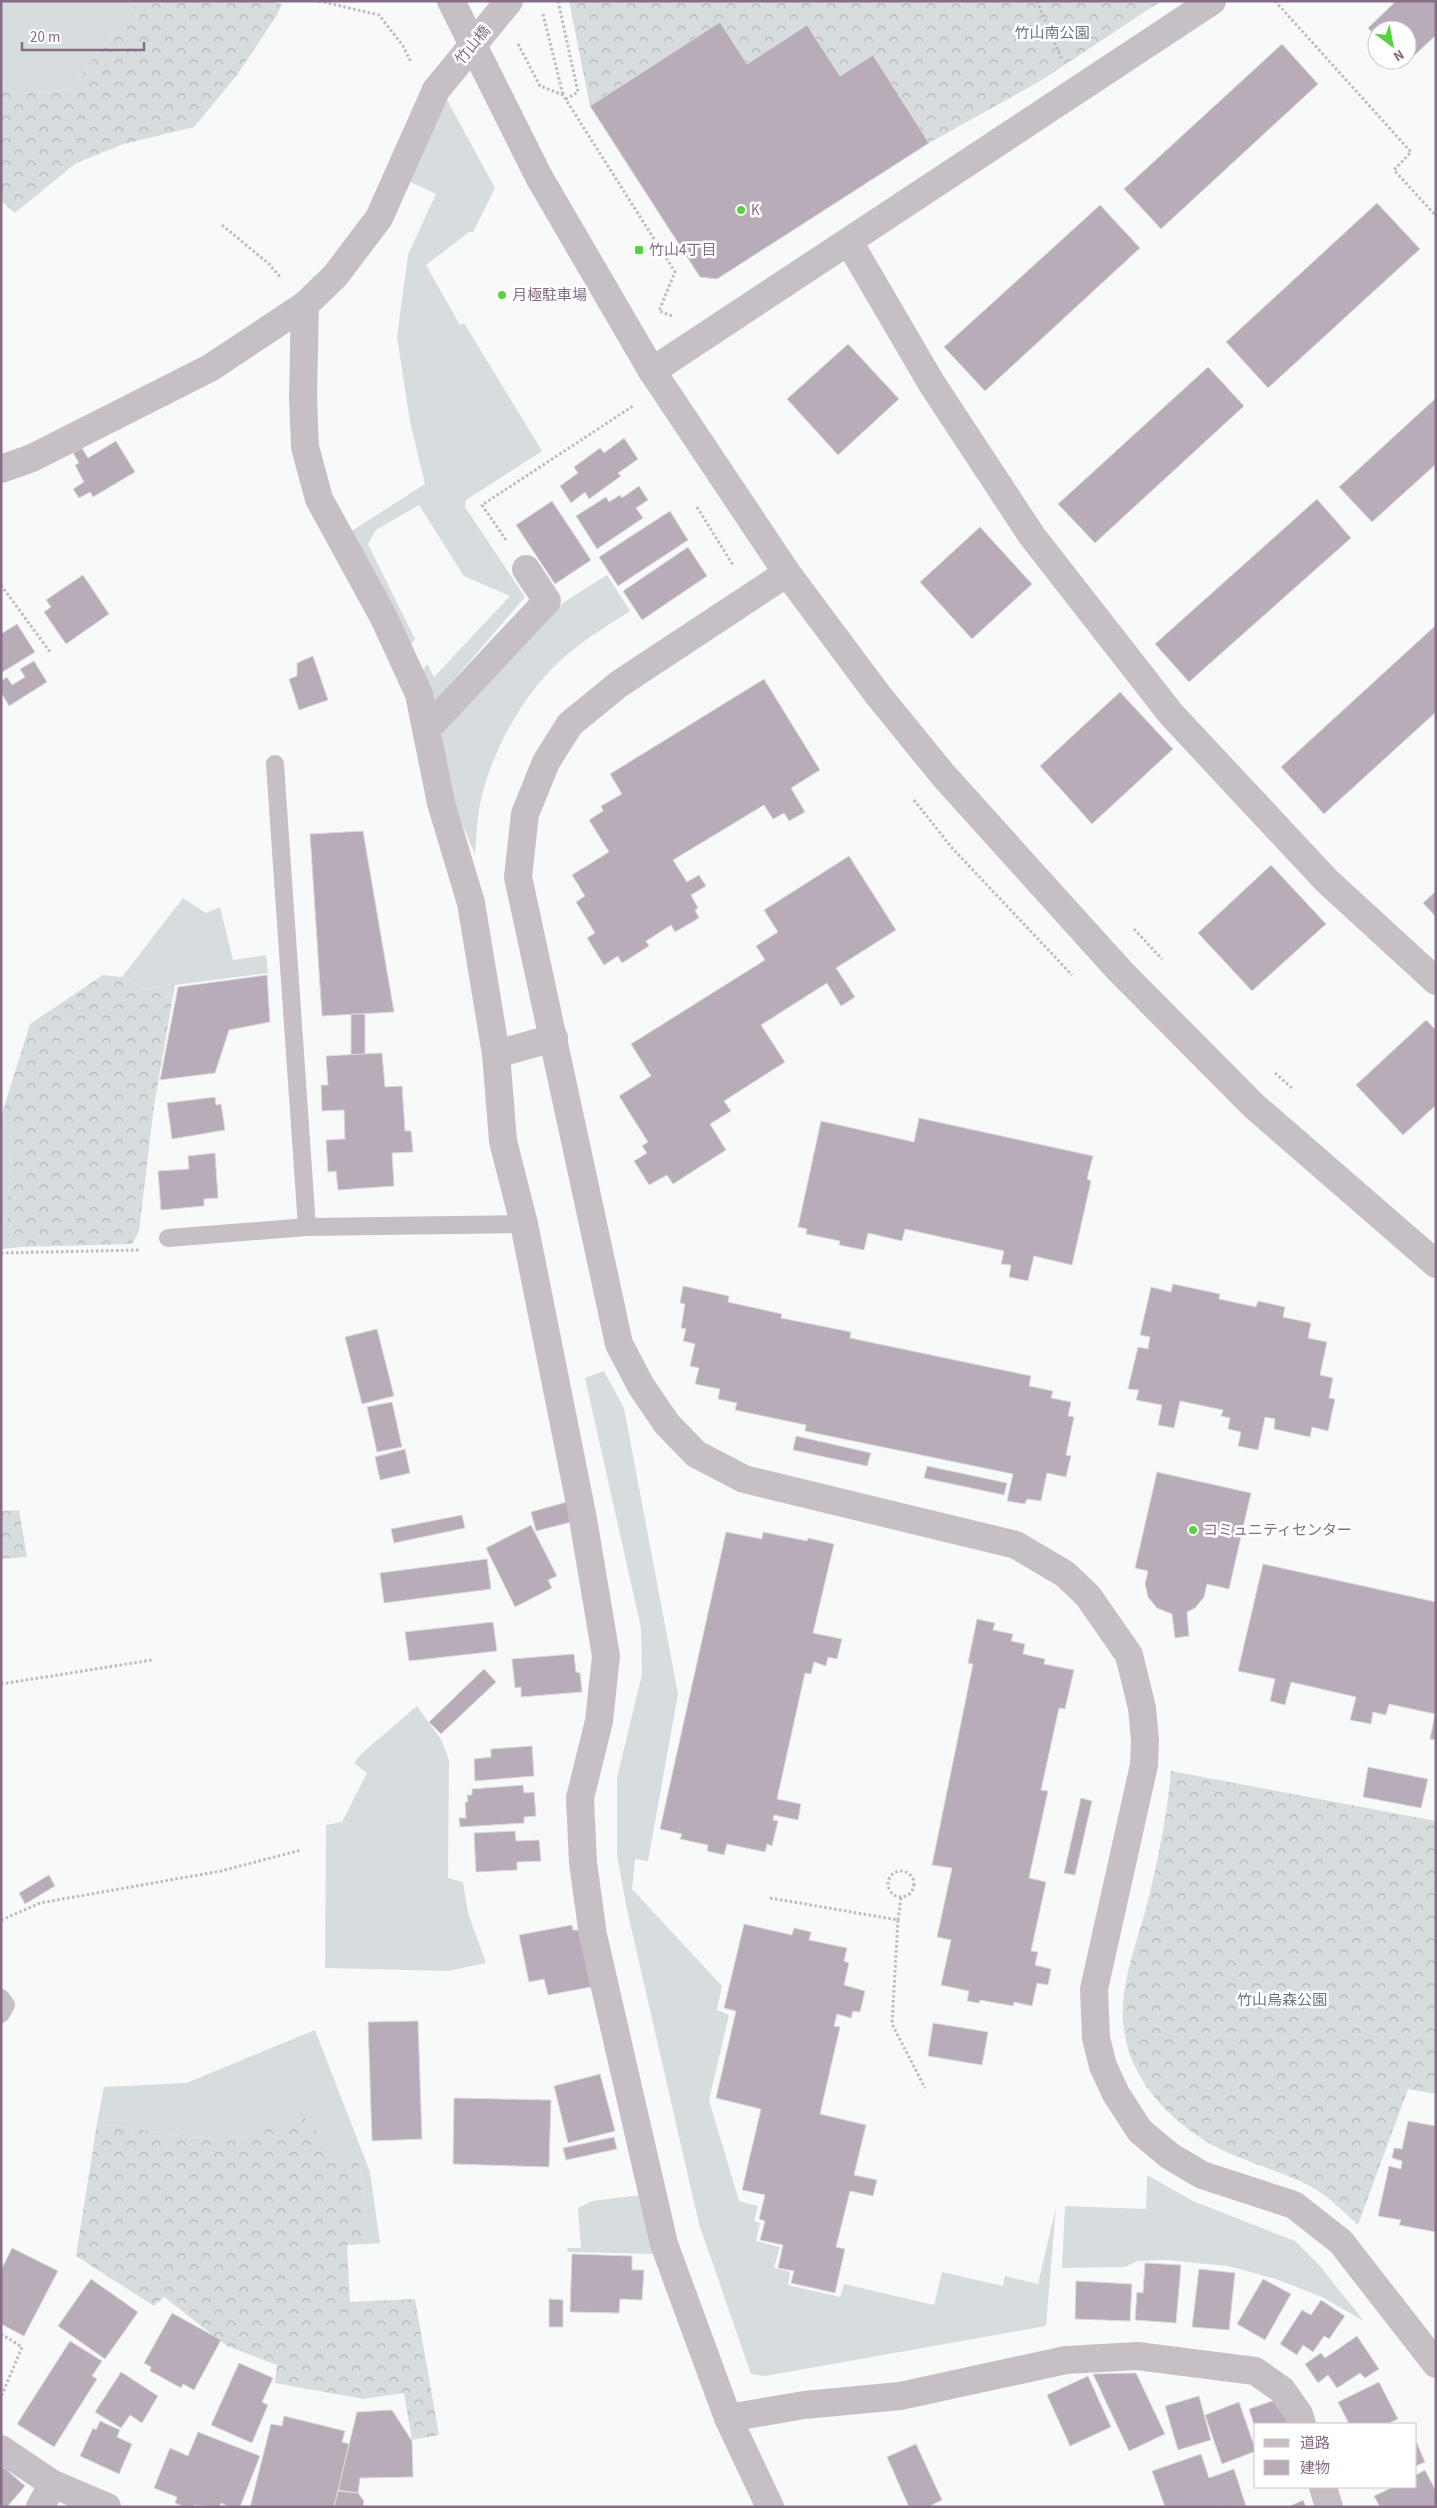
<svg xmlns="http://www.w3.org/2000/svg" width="1437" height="2508" font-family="'Source Sans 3','Noto Sans JP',sans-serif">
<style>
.grass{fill:#d7dcde}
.forest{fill:url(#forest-crowns)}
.building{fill:#b9acb9;stroke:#dadbdb}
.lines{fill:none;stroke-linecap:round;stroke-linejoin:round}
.path{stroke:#c0babf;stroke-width:3;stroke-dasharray:2.5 2.5;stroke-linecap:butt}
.service{stroke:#c7bfc6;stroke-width:18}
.minor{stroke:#c7bfc6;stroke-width:28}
.tertiary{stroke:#c7bfc6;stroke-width:28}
.minor-bridge{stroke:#c7bfc6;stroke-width:28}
.poi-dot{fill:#55d23f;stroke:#fff;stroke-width:2}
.labels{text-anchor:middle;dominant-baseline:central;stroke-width:5;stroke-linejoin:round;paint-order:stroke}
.park-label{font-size:15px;fill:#6a757d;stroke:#fff}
.street-label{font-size:15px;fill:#866c84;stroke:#fff}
.poi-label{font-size:15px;fill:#866c84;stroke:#fff;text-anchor:start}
</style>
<defs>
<pattern id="forest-crowns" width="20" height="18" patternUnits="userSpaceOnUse" patternTransform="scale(1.25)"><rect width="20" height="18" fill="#d7dcde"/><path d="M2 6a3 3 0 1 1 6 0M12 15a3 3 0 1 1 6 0" fill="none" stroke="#b4b6ba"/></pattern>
</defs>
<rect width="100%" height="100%" fill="#f8faf9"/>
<g class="grass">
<path d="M1,1H139L69,90L18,93L1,87Z"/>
<path d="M446,98L495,188L473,232H469L426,265L460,325L464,323L542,451L466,500L465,507L525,597L433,704L421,674L427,664L434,677L510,596L464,576L419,505L376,530L368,544L415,639L406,650L347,534L425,484L410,422L397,337L408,255L436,194L406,180Z"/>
<path d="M607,575L630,611C607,626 582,641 561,660C521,697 489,755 479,809C477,824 476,840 475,855L454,804L442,762V725L564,602Z"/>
<path d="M183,898L206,913L220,907L233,960L266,955L268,973L144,989L122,977Z"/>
<path d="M1,1124L12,1131L7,1218L21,1247L1,1249Z"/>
<path d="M604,1371L624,1408L678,1694L648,1861L635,1859L632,1889L722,1986L717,2010L729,2015L709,2100L739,2201L758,2206L754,2221L760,2223L756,2241L780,2247L774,2268L790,2272L788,2285L840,2297L844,2284L934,2305L942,2272L1003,2286L1005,2276L1038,2284L1056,2207L1046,2326L765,2376L751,2374L699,2224L626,1905L617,1855V1778L642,1674L641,1628L585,1378Z"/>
<path d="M417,1706L442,1741L449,1761L448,1878L463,1882L468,1913L486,1963L448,1971L325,1968L326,1825L342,1822L367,1773L354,1763L361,1754Z"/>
<path d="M315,2030L370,2172L380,2243L366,2244L363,2186L358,2160L339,2157L303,2117L237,2140L187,2137L97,2123L104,2087L186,2083Z"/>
<path d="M1147,2175L1193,2201L1295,2241L1319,2265L1364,2321L1322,2297L1276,2279L1228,2266L1165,2260L1138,2261L1125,2267L1062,2268L1065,2206L1146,2209Z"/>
<path d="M640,2195L660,2254L568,2252L567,2248H581L578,2208L592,2201Z"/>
</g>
<g class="forest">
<path d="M139,1H268L282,4L277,15L237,75L194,127L124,144L76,163L15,213L1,201V87L18,93L69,90Z"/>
<path d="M569,1H1161L1042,80L929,143L873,55L840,76L807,25L747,64L720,22L590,106Z"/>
<path d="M103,975L122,977L144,989L175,985L154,1106L139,1231L132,1244L21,1247L7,1218L12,1131L1,1124V1117L30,1024Z"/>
<path d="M19,1510L27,1557L1,1559V1511Z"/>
<path d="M1171,1771L1436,1821V2094L1408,2089L1358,2225C1342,2210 1327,2195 1308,2185C1274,2168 1236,2160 1204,2140C1152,2107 1115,2057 1124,1993C1128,1964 1139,1934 1147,1905C1158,1860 1167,1817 1171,1771Z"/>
<path d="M303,2116L339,2157L358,2159L363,2186L366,2244L347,2245L350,2302L415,2299L439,2435L412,2440L404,2393L363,2399L275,2383L277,2365L227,2346L164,2297L154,2306L76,2256L97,2123L187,2137L237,2140Z"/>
</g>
<g class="building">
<path d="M1396,1H1436V35L1403,66L1397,60H1407V30H1377V38L1368,28Z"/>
<path d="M720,22L747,64L807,25L840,76L873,55L929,143L717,279L700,277L590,106Z"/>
<path d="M1282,44L1318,84L1161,229L1124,189Z"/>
<path d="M1377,203L1420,249L1268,388L1226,342Z"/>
<path d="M1100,205L1140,248L985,391L944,347Z"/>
<path d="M848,344L899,399L838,455L787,399Z"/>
<path d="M1208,367L1244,406L1095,543L1058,504Z"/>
<path d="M1436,398V464L1372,522L1339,487Z"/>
<path d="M624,438L638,459L618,473L621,476L589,499L585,492L571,503L560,486L578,473L574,467L600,448L604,453Z"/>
<path d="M116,441L135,472L93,497L90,492L79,498L73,489L84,482L75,465L79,463L73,453L82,448L88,458Z"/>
<path d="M639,486L648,500L636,508L643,518L597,549L576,516L606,497L609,502L620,495L622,498Z"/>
<path d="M1317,499L1351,538L1189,682L1155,644Z"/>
<path d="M552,501L591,560L555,584L516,525Z"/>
<path d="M670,511L688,540L618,586L599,557Z"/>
<path d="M980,527L1032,584L972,639L920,582Z"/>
<path d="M688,547L707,576L642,620L623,591Z"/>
<path d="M83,575L109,614L66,644L44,612L51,607L46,600Z"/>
<path d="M17,624L35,652L1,673V634Z"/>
<path d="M1436,625V712L1324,814L1281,767Z"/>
<path d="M313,656L328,700L299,710L289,679L297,676V663Z"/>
<path d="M34,661L47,682L9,706L1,692V681L7,677L12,685L25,677L20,669Z"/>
<path d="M764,679L820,770L791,788L805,812L789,821L784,813L773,819L764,805L673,860L687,882L699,875L706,886L691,895L698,908L695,910L699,918L675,932L671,925L646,941L649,946L622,963L618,956L604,965L587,938L595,933L576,902L585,896L572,875L609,852L589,820L603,811L601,806L622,794L610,774Z"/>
<path d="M1120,692L1173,749L1092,824L1040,766Z"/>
<path d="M363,831L394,1012L322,1016L310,834Z"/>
<path d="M849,856L896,930L836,968L855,997L841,1006L827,983L761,1025L785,1062L724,1101L731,1111L710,1124L726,1150L673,1184L667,1175L649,1185L634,1161L647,1153L642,1146L648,1142L619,1096L651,1076L631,1044L765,960L756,946L778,932L764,910Z"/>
<path d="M1271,865L1326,924L1252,991L1198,933Z"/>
<path d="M1436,891V917L1423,903Z"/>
<path d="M267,975L270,1022L229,1030L215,1073L160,1080L178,987Z"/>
<path d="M351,1014H365V1054L351,1055Z"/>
<path d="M1426,1020L1436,1030V1105L1403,1135L1356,1085Z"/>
<path d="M382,1053L385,1087L402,1086L405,1131H411L413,1152L392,1153L394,1186L338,1190L336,1171L328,1172L326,1140L345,1139L344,1110L322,1111L321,1085H328L326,1056Z"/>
<path d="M215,1097L216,1105L221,1104L225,1130L172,1139L167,1103Z"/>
<path d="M919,1118L1093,1156L1087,1179L1091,1181L1072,1265L1034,1256L1028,1281L1009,1277L1011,1265L1001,1264L1004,1251L905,1229L902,1241L868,1233L864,1250L839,1245L840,1241L806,1234L807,1229L798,1227L821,1121L914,1142Z"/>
<path d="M215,1153L218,1198L204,1199V1206L161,1210L158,1171L189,1169L188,1156Z"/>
<path d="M1173,1284L1220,1294L1219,1299L1256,1307L1258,1301L1285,1307L1283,1317L1311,1323L1308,1338L1327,1342L1320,1375L1333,1378L1329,1398L1335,1399L1328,1431L1312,1427L1310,1437L1274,1429L1275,1419L1265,1417L1258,1450L1238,1446L1241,1432L1228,1429L1230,1418L1221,1416L1223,1410L1180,1401L1174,1428L1158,1425L1162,1405L1136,1400L1139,1390L1128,1389L1138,1347L1148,1349L1150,1337L1140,1335L1151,1287L1171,1292Z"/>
<path d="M683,1286L729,1296L728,1302L782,1314L781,1318L851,1332L850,1338L1031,1376L1029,1386L1053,1391L1051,1398L1071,1402L1068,1416L1074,1417L1066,1455L1071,1456L1066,1477L1047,1473L1041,1501L1027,1499L1025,1504L1007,1501L1013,1474L805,1431L806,1425L735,1410L737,1403L718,1399L720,1389L695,1384L699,1368L690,1366L695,1344L683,1341L686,1329L681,1328L685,1304L680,1303Z"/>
<path d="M377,1329L394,1396L362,1404L345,1337Z"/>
<path d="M392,1402L402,1447L377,1452L367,1407Z"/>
<path d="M796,1436L871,1453L867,1466L793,1450Z"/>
<path d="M405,1449L410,1473L380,1480L375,1457Z"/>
<path d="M927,1466L1007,1483L1004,1495L924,1478Z"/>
<path d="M1157,1472L1251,1493L1229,1589L1207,1584L1204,1597L1195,1608L1187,1612L1189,1636L1175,1638L1172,1614L1157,1608L1148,1597L1145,1584L1148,1571L1135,1568Z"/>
<path d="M570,1501L575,1521L536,1531L531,1512Z"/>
<path d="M462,1515L465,1528L394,1543L391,1529Z"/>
<path d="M531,1525L557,1576L548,1580L552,1588L515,1607L486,1548Z"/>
<path d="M726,1532L762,1539L763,1532L807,1541L808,1538L834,1544L813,1633L842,1639L837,1659L828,1657L826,1666L814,1662L811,1674L805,1673L777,1799L801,1804L798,1820L774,1815L773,1820L778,1821L772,1846L767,1844L765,1852L727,1844L724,1855L707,1851L708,1845L680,1839L682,1834L660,1829Z"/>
<path d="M487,1559L491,1589L384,1603L380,1573Z"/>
<path d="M1263,1564L1436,1602V1740L1430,1739L1435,1714L1389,1704L1386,1715L1373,1712L1371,1724L1350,1720L1356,1697L1291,1682L1285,1705L1270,1701L1275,1679L1238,1671Z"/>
<path d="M977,1619L995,1623L993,1630L1013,1634L1011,1641L1025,1644L1023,1654L1045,1659L1044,1664L1074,1670L1065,1709L1059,1708L1041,1790L1048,1791L1029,1878L1046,1882L1031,1951L1038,1952L1035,1965L1051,1969L1048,1985L1037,1983L1032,2006L1014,2002L1013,2006L980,2000L979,2003L967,2001L969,1991L941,1985L951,1940L937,1937L952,1868L932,1865L973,1664L968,1663Z"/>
<path d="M493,1622L497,1651L409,1661L405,1632Z"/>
<path d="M574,1654L576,1672L580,1673L582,1692L521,1697V1687L515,1688L512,1659Z"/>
<path d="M484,1669L496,1682L441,1734L429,1722Z"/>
<path d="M532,1746L534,1776L475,1781L474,1759L491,1757V1749Z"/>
<path d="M1368,1767L1428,1779L1421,1808L1363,1797Z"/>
<path d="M523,1785L524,1793L534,1792L536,1816L524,1817V1823L460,1827L459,1818H466L465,1802H468L467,1795H472V1789Z"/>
<path d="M1081,1798L1092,1801L1075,1875L1064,1873Z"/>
<path d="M515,1831L516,1841L539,1840L541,1861L517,1862V1870L476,1872L474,1833Z"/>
<path d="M49,1875L55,1886L25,1904L19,1893Z"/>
<path d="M744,1924L792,1935L794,1928L811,1932L809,1940L847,1948L844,1961L849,1963L844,1985L865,1991L860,2012L853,2011L851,2018L837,2014L834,2026L840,2027L820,2114L866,2125L854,2175L877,2180L873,2196L850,2191L836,2247L845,2249L835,2293L791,2283L794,2271L778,2268L783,2245L760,2240L765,2221L759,2219L765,2195L742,2190L761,2109L716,2098L736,2011L724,2008Z"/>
<path d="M572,1925L573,1930H579L591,1987L548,1995L544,1979L529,1982L519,1935Z"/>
<path d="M418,2021L422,2139L372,2141L368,2022Z"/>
<path d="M933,2023L988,2032L982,2065L928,2056Z"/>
<path d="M600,2074L615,2131L568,2143L554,2086Z"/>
<path d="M454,2098L551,2100L549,2167L453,2164Z"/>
<path d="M1408,2121L1436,2126V2232L1399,2225L1401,2220L1378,2216L1389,2166L1401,2169L1402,2161L1392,2158L1394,2148L1402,2149Z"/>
<path d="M614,2137L617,2149L566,2160L563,2148Z"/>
<path d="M12,2248L58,2271L24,2336L1,2324V2270Z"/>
<path d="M572,2254L632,2256V2270H644L642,2300L620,2299L619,2313L570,2312Z"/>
<path d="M1145,2263L1181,2265L1176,2323L1135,2320L1137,2292L1143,2293Z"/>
<path d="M1199,2269L1235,2273L1229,2330L1192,2327Z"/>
<path d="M91,2279L138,2312L105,2359L58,2326Z"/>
<path d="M1263,2279L1291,2294L1265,2340L1237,2324Z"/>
<path d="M1076,2281L1132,2284L1130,2321L1075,2319Z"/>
<path d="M549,2299L563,2300V2327H549Z"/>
<path d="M1321,2300L1345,2316L1329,2339L1324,2336L1313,2352L1303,2345L1297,2355L1280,2344L1302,2310L1311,2315Z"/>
<path d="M172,2313L221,2340L194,2390L183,2384L181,2388L150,2371L151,2367L144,2363Z"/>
<path d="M1357,2336L1379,2369L1365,2378L1360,2373L1337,2388L1328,2375L1318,2383L1305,2364L1321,2353L1325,2358Z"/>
<path d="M70,2341L102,2361L92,2376L97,2379L54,2447L17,2424Z"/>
<path d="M239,2363L273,2378L262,2402L268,2405L252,2443L211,2425Z"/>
<path d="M121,2372L158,2396L142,2423L130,2415L121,2428L95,2412Z"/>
<path d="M1136,2373L1165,2434L1129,2451L1093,2374Z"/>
<path d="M1088,2376L1111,2427L1070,2446L1047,2395Z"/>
<path d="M1379,2382L1398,2419L1387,2424H1349L1338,2402Z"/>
<path d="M1199,2396L1211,2440L1178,2450L1165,2406Z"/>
<path d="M1278,2399L1290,2424H1256V2431L1249,2409Z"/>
<path d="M1239,2402L1256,2451L1222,2464L1205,2415Z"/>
<path d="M392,2410L412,2441L413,2477L360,2478L358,2493L338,2490L357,2412Z"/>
<path d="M284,2416L345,2431L342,2442L349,2444L334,2507H250L271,2424L282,2426Z"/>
<path d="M100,2421L120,2430L117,2437L132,2444L119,2474L80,2456L93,2428L96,2430Z"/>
<path d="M198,2432L260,2456L240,2507H230L221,2503L219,2507L194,2505L193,2507H185L175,2503L177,2497L154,2488L170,2448L188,2456Z"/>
<path d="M1416,2441L1425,2462L1416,2466Z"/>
<path d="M916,2444L942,2500L928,2507H909L887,2457Z"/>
<path d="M1201,2454L1209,2478L1234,2469L1246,2506L1165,2507L1152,2471Z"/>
<path d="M1,2465L25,2486L7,2507H1Z"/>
<path d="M1425,2470L1436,2491V2507H1380L1374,2496L1393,2487H1416V2475Z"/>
<path d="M338,2491L358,2493L364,2501L363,2507H334Z"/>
<path d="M1303,2500L1306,2507H1288Z"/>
</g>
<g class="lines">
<g class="path">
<path d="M319,1L379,15L403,46L411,62"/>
<path d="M558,1L578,92L566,99"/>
<path d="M1037,1L1061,58"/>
<path d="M1275,1L1411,152L1394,170L1436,216"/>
<path d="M543,14L563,95"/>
<path d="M518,44L540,86L563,95L675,272L659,311L672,316"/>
<path d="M222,225L269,264L281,278"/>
<path d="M697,507L733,565"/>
<path d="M506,540L482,505L633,406"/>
<path d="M1,585L50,652"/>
<path d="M914,800L952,848L1072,975"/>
<path d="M1134,929L1162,959"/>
<path d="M1275,1073L1293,1089"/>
<path d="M1,1253L141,1250"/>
<path d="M1,1684L152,1660"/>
<circle cx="901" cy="1884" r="13"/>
<path d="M770,1898L898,1920L892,2024L925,2088"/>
<path d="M1,1920L40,1903L221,1871L301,1850"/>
<path d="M898,1920L901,1897"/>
<path d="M1,2334L22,2347L1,2397"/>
</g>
<g class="service">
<path d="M275,764L307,1227"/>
<path d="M168,1238L307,1227L524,1224"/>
<path d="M1,1998L6,2005L1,2014"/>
</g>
<g class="minor">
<path d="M436,90L379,218L335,276L305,305L303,397L305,447L319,499L383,616L419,694L441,803L471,903L496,1054L503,1141L524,1224L583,1519L606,1656L599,1721L580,1798L583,1863L593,1935L664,2244L728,2418L770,2507"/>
<path d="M849,242L932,384L1032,536L1171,714L1327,881L1436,981"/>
<path d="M1,469L32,458L210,368L305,305"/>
<path d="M427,729L547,601L526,569"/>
<path d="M496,1054L554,1038"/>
<path d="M728,2418L804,2405L900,2396L1066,2360L1137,2356L1255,2371L1282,2390L1299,2414L1302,2424"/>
<path d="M1,2449L53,2484L107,2507"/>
<path d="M1323,2487L1329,2507"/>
<path d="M40,2507L53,2484"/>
</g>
<g class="tertiary">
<path d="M451,1L539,177L652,371L787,573L878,695L944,776L1120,971L1254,1106L1436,1264"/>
<path d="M652,371L1212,1"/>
<path d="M787,573L619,684L570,724L546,762L525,814L518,877L619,1344L641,1386L667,1424L696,1454L744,1479L1016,1545L1065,1574L1088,1596L1129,1655L1142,1708L1145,1740L1144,1765L1094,1989L1096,2038L1103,2066L1116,2094L1140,2131L1170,2156L1202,2175L1294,2205L1341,2242L1436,2364"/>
</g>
<path class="minor-bridge" d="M436,90L509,1"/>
</g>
<g class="poi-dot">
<circle cx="741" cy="210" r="5"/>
<rect x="634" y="245" width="10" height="10" rx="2.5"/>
<circle cx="502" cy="295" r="5"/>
<circle cx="1193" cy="1530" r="5"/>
</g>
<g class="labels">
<g class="park-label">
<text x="1052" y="33">竹山南公園</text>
<text x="1282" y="2000">竹山烏森公園</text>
</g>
<g class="street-label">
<text transform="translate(473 45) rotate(-50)">竹山橋</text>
</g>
<g class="poi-label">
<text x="751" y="210">K</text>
<text x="649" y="250">竹山4丁目</text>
<text x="512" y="295">月極駐車場</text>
<text x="1203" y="1530">コミュニティセンター</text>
</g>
</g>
<rect width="1437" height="2508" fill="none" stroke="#866c84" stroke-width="5"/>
<rect x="1254" y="2423" width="162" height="65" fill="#ffffff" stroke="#cfc4ce"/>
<rect x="1264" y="2439" width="25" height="8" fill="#c7bfc6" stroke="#cfc4ce"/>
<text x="1300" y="2448" font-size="15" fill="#866c84">道路</text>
<rect x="1264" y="2460" width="25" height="15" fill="#b9acb9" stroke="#cfc4ce"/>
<text x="1300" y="2473" font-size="15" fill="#866c84">建物</text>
<g transform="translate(1392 45) rotate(148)"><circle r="24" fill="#ffffff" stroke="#cfc4ce"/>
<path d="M0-4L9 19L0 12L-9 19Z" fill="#55d23f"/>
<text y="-8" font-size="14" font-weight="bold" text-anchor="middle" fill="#866c84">N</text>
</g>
<path d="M22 42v8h122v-8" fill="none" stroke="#866c84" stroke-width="2.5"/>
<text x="30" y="42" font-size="15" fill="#866c84" stroke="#ffffff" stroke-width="4" paint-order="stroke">20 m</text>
</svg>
